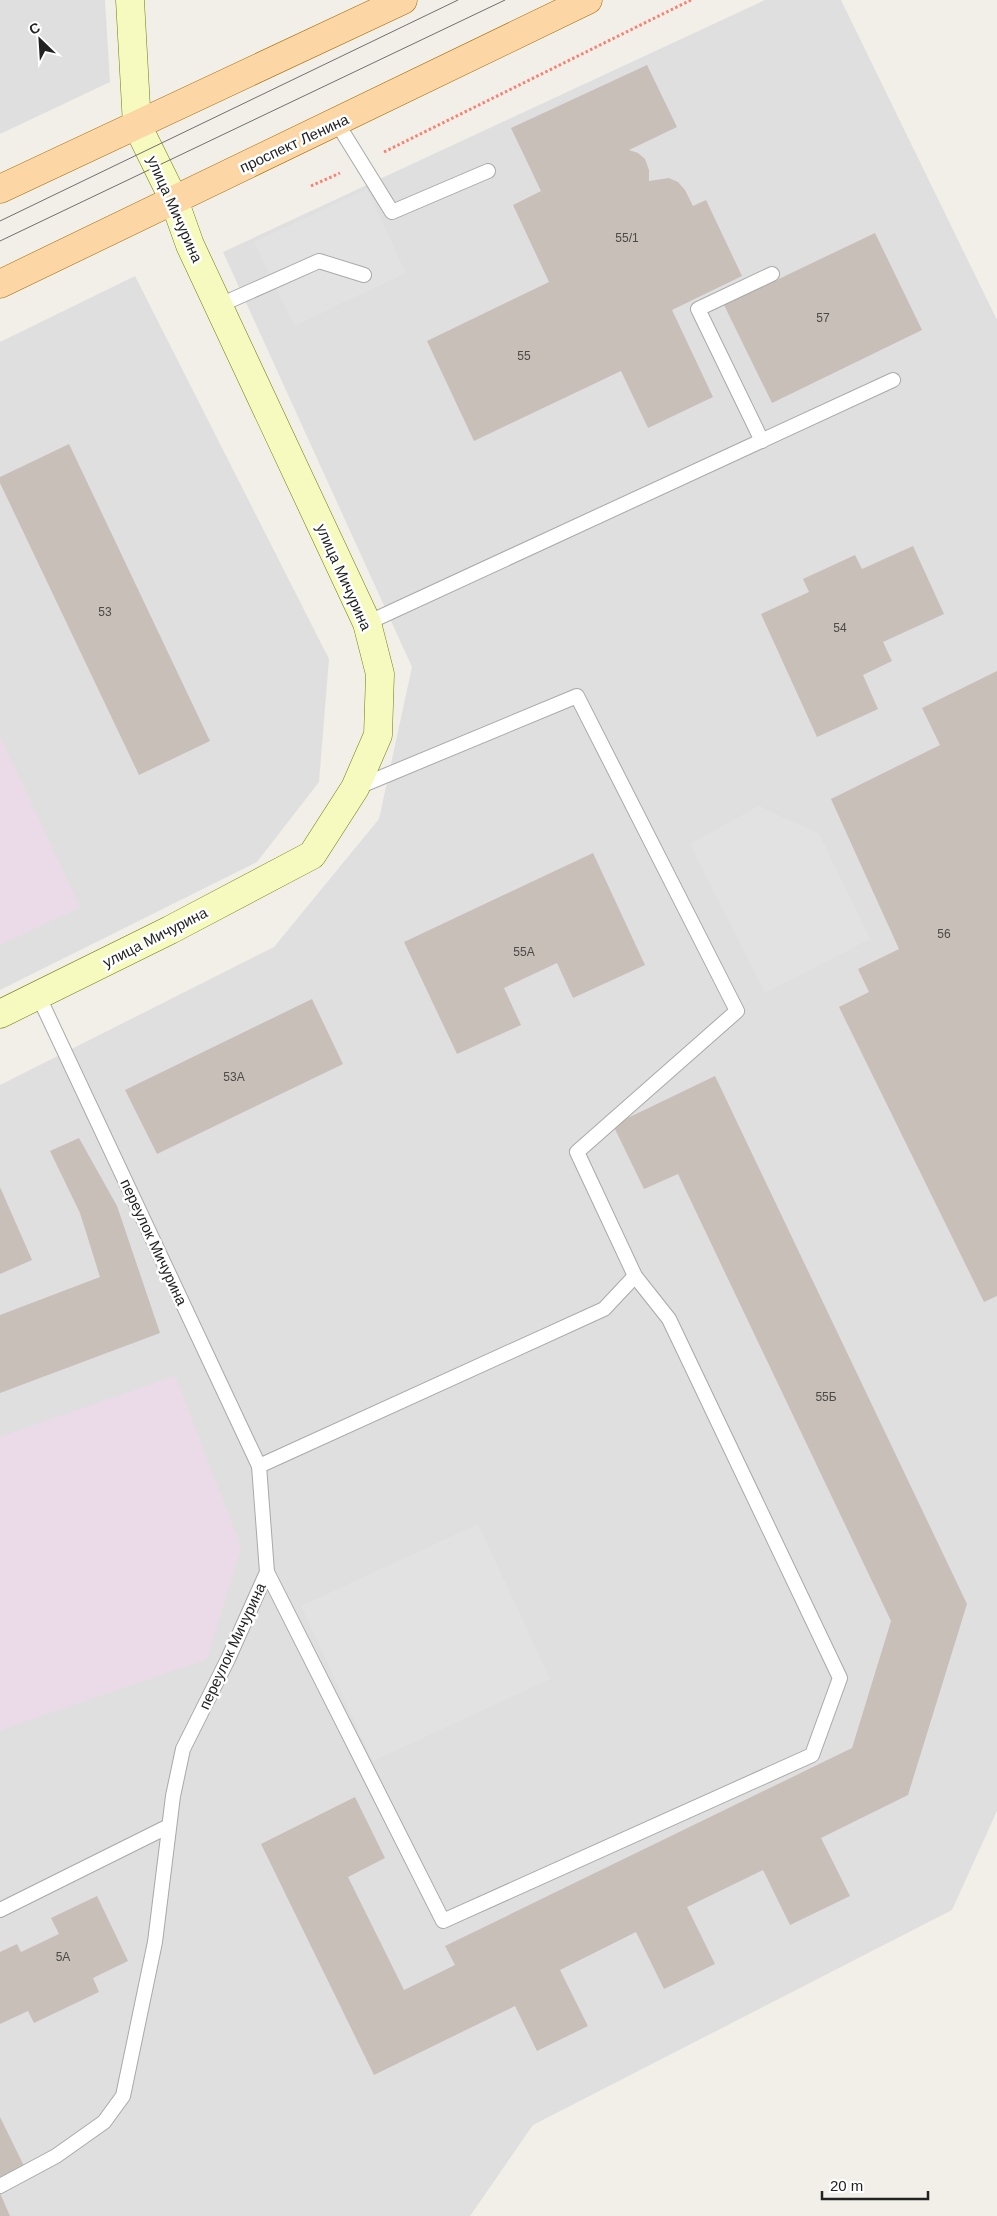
<svg xmlns="http://www.w3.org/2000/svg" width="997" height="2216" font-family="Helvetica,sans-serif">
<style>
.residential{fill:#e0dfdf}
.industrial{fill:#ebdbe8}
.parking{fill:#e2e2e2}
.building{fill:#c7bfb8}
.lines{fill:none;stroke-linecap:round;stroke-linejoin:round}
.lane-casing{stroke:#a9a9a9;stroke-width:16}
.secondary-casing{stroke:#707d05;stroke-width:29}
.primary-casing{stroke:#a06b00;stroke-width:29}
.path{stroke:#fa8072;stroke-width:3;stroke-dasharray:2.5 2.5;stroke-linecap:butt}
.lane{stroke:#fff;stroke-width:14}
.secondary{stroke:#f7fabf;stroke-width:28}
.primary{stroke:#fcd6a4;stroke-width:28}
.tram{stroke:#707070;stroke-width:1}
.labels{text-anchor:middle;dominant-baseline:central;stroke-width:5;stroke-linejoin:round;paint-order:stroke}
.number-label{font-size:12px;fill:#4b4948}
.street-label{font-size:15px;fill:#222;stroke:#fff}
</style>
<rect width="100%" height="100%" fill="#f2efe9"/>
<g class="residential">
<path d="M0,0H105L110,82L0,134Z"/>
<path d="M765,0H841L997,320V1811L952,1910L533,2125L470,2216H0V1085L274,947L379,819L412,667L223,252Z"/>
<path d="M135,276L329,659L319,782L257,862L0,990V342Z"/>
</g>
<g class="industrial">
<path d="M0,737L80,907L0,945Z"/>
<path d="M175,1376L241,1547L207,1659L0,1730V1437Z"/>
</g>
<g class="parking">
<path d="M367,189L406,273L294,326L254,242Z"/>
<path d="M759,806L819,834L870,939L765,993L690,844Z"/>
<path d="M478,1524L550,1679L373,1761L301,1606Z"/>
</g>
<g class="building">
<path d="M647,65L677,127L629,150L638,153L645,159L649,170V181L669,178L678,182L685,190L693,206L706,200L742,276L672,310L713,397L648,428L621,371L474,441L427,341L549,282L513,205L541,191L511,128Z"/>
<path d="M875,233L922,330L772,403L724,305Z"/>
<path d="M69,444L210,741L139,775L0,483V477Z"/>
<path d="M913,546L944,614L883,642L892,661L863,675L878,709L817,737L761,614L809,592L803,579L855,555L862,569Z"/>
<path d="M997,671V1296L984,1302L839,1007L869,992L858,969L899,949L831,799L940,745L922,708Z"/>
<path d="M593,853L645,965L573,998L557,963L504,988L521,1025L457,1054L404,942Z"/>
<path d="M312,999L343,1064L157,1154L125,1090Z"/>
<path d="M715,1076L967,1604L908,1795L821,1838L850,1896L790,1925L763,1870L687,1907L715,1964L664,1989L636,1932L560,1970L588,2026L537,2051L515,2006L374,2075L261,1844L355,1797L385,1858L348,1877L404,1990L455,1965L445,1946L852,1748L891,1621L678,1174L644,1189L613,1125Z"/>
<path d="M79,1138L117,1206L160,1333L0,1393V1315L100,1277L80,1213L50,1151Z"/>
<path d="M0,1187L32,1260L0,1274Z"/>
<path d="M97,1896L128,1961L93,1978L99,1992L34,2023L28,2011L0,2024V1952L17,1944L21,1952L59,1934L51,1918Z"/>
<path d="M0,2117L26,2170L0,2187Z"/>
<path d="M0,2193L10,2216H0Z"/>
</g>
<g class="lines">
<g class="lane-casing">
<g id="lane">
<path d="M337,123L392,212L488,171"/>
<path d="M220,305L319,261L364,275"/>
<path d="M762,441L698,309L772,274"/>
<path d="M367,623L893,380"/>
<path d="M259,1466L604,1309L635,1276"/>
<path d="M267,1572L443,1921L812,1755L840,1678L669,1319L635,1276L577,1152L737,1011L577,696L358,787"/>
<path d="M0,1910L169,1826"/>
<path d="M0,2186L56,2156L104,2122L123,2096L155,1942L173,1796L183,1749L228,1659L267,1572L259,1466L38,995"/>
</g>
</g>
<g class="secondary-casing">
<path id="secondary" d="M0,1014L170,930L312,855L355,788L378,735L380,674L367,623L190,245L174,200L137,125L130,0"/>
</g>
<g class="primary-casing">
<g id="primary">
<path d="M0,189L403,0"/>
<path d="M0,284L588,0"/>
</g>
</g>
<g class="path">
<path d="M384,152L691,0"/>
<path d="M311,186L340,173"/>
</g>
<use href="#lane" class="lane"/>
<use href="#secondary" class="secondary"/>
<use href="#primary" class="primary"/>
<g class="tram">
<path d="M0,221L458,0"/>
<path d="M0,241L505,0"/>
</g>
</g>
<g class="labels">
<g class="number-label">
<text x="627" y="238">55/1</text>
<text x="823" y="318">57</text>
<text x="524" y="356">55</text>
<text x="105" y="612">53</text>
<text x="840" y="628">54</text>
<text x="944" y="934">56</text>
<text x="524" y="952">55А</text>
<text x="234" y="1077">53А</text>
<text x="826" y="1397">55Б</text>
<text x="63" y="1957">5А</text>
</g>
<g class="street-label">
<text transform="translate(294 143) rotate(-25)">проспект Ленина</text>
<text transform="translate(175 209) rotate(66)">улица Мичурина</text>
<text transform="translate(344 577) rotate(66)">улица Мичурина</text>
<text transform="translate(155 937) rotate(-27)">улица Мичурина</text>
<text transform="translate(154 1242) rotate(65)">переулок Мичурина</text>
<text transform="translate(232 1646) rotate(-65)">переулок Мичурина</text>
</g>
</g>
<g transform="translate(40 40) rotate(335)" stroke="#ffffff" stroke-width="4" paint-order="stroke">
<path d="M0-4L9 19L0 12L-9 19Z" fill="#222222"/>
<text y="-8" font-size="14" font-weight="bold" text-anchor="middle" fill="#222222">С</text>
</g>
<path d="M822 2191v8h106v-8" fill="none" stroke="#222222" stroke-width="2.5"/>
<text x="830" y="2191" font-size="15" fill="#222222" stroke="#ffffff" stroke-width="4" paint-order="stroke">20 m</text>
</svg>
